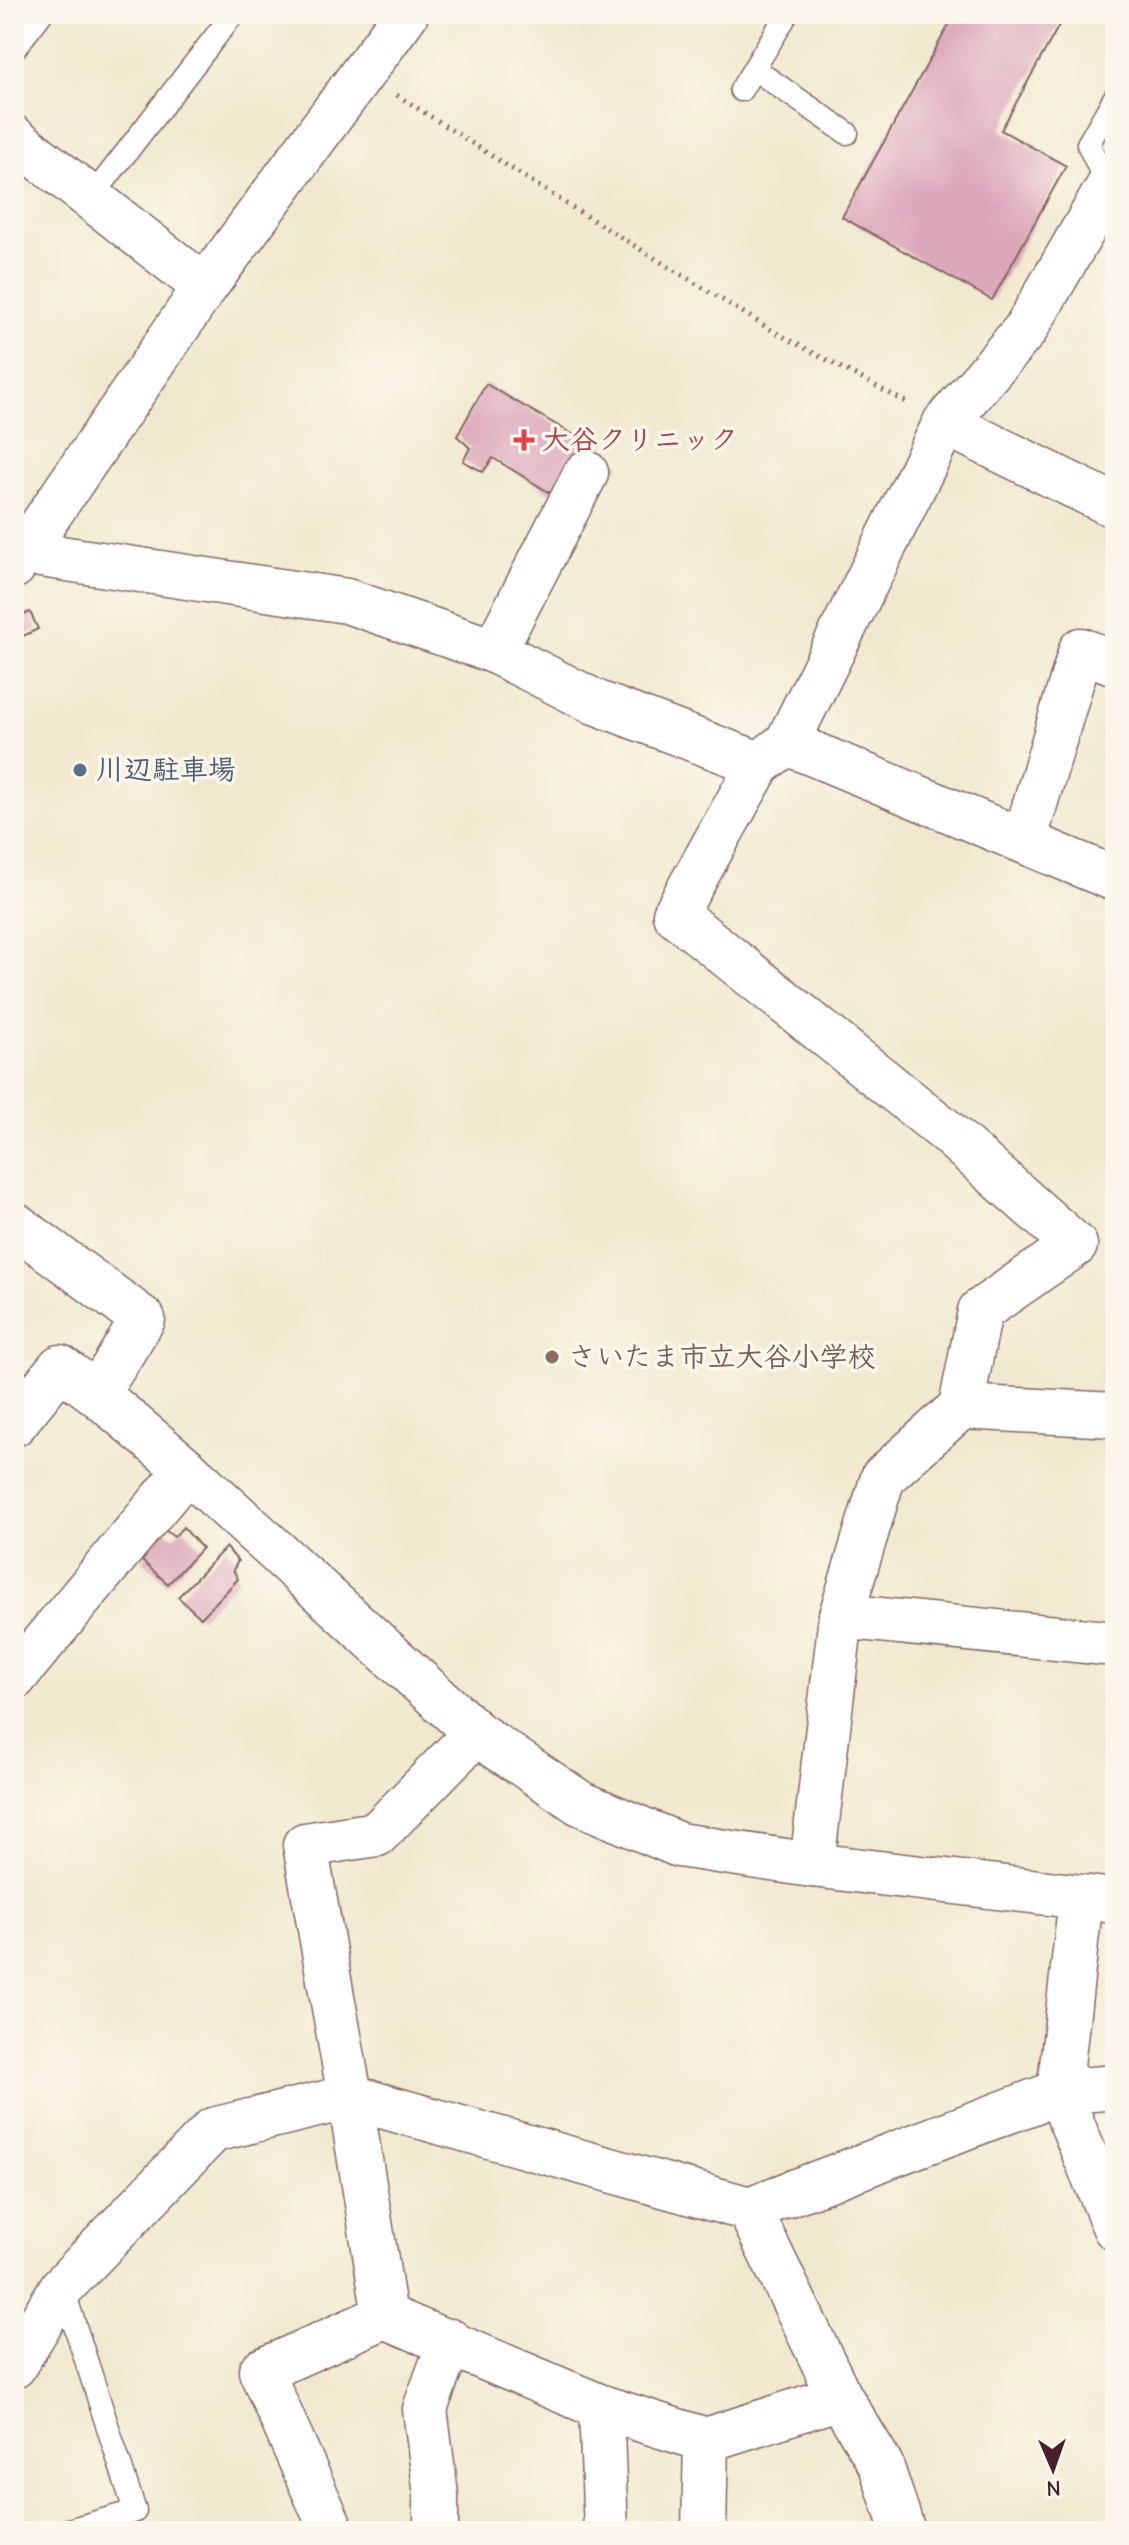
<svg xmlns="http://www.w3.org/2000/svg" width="1129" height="2545" font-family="'Comic Neue','Klee One',sans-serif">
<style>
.building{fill:#dca7bb}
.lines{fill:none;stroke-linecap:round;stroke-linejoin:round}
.lane-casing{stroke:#846664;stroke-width:25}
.street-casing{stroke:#846664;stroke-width:47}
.secondary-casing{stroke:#846664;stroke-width:47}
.path{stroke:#846664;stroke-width:5;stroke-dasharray:2 6;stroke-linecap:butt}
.lane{stroke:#fff;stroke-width:22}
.street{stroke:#fff;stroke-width:44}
.secondary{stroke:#fff;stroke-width:44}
.health-dot{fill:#e0444e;stroke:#fbf7ec;stroke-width:3}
.service-dot{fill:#5c6f8a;stroke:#fbf7ec;stroke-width:3}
.education-dot{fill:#8d6e63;stroke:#fbf7ec;stroke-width:3}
.labels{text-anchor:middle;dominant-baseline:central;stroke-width:7;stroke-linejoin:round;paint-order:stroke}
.health-label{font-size:28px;font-weight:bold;fill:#be3a42;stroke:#fbf7ec;text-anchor:start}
.service-label{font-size:28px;font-weight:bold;fill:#4e5e75;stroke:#fbf7ec;text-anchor:start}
.education-label{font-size:28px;font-weight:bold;fill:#785e54;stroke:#fbf7ec;text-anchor:start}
</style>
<rect width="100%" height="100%" fill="#fbf7ec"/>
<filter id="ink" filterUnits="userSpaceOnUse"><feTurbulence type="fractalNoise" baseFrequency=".0125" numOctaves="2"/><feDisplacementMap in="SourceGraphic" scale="16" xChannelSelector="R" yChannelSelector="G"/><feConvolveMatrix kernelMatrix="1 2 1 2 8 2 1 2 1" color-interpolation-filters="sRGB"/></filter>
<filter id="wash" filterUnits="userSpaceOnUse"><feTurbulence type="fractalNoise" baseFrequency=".006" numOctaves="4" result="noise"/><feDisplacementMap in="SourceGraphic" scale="32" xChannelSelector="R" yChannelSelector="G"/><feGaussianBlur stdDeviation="1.8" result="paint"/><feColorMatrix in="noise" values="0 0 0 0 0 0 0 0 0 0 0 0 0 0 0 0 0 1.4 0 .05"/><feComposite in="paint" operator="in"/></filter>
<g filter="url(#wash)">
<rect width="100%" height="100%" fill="#f1e9cf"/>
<g id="blocks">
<g class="building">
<path d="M955,14H1051L1062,20L1001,130L1066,166L992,300L842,217Z"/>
<path d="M486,384L586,442L555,496L493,458L483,472L463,461L470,448L457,436Z"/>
<path d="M30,612L38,629L17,639L14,632V619Z"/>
<path d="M160,1526L174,1537L183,1527L202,1548L168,1584L142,1561L146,1556L141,1550Z"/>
<path d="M226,1547L238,1561L233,1570L238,1579L201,1618L178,1597Z"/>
</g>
</g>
</g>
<g filter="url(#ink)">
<use href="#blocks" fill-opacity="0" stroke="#846664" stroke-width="2"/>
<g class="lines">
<g class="lane-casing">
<g id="lane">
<path d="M14,49L41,14"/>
<path d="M754,69L847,133"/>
<path d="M741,90L787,14"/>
<path d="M1108,187L1088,144L1115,97"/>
<path d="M91,198L233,14"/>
<path d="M63,2289L135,2511L65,2531"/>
</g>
</g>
<g class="street-casing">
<g id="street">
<path d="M14,138L205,287"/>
<path d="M945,423L1115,506"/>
<path d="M14,566L205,287L406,14"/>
<path d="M494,651L586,473"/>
<path d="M787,743L1115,879"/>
<path d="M1024,841L1081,650L1115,663"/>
<path d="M14,1224L143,1319L97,1394L187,1470L476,1733L580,1803L679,1845L812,1865L1115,1901"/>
<path d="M961,1407L1115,1415"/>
<path d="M14,1424L60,1367L97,1394"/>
<path d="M841,1616L1115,1644"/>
<path d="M14,1678L187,1470"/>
<path d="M812,1865L841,1616L883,1477L961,1407L980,1311L1075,1245L946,1131L675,914L759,764L787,743L945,423L1025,330L1115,175"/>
<path d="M1081,1898L1059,2092L1115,2228"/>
<path d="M749,2209L840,2397L881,2465L903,2531"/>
<path d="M385,2316L350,2097L305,1845L377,1834L476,1733"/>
<path d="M14,2366L62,2287L213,2130L350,2097L749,2209L1059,2092L1115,2087"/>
<path d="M601,2407L606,2531"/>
<path d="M706,2440L840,2397"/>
<path d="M332,2531L261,2371L385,2316L601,2407L706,2440L704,2531"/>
<path d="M436,2531V2495L425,2409L450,2341"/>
</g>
</g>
<g class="secondary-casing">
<path id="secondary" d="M14,551L347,601L494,651L595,702L759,764"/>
</g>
<path class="path" d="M397,95L570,206L773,331L909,404"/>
<use href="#lane" class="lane"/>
<use href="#street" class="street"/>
<use href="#secondary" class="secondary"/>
</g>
</g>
<path class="health-dot" d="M520 428h8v8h8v8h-8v8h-8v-8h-8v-8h8z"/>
<circle class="service-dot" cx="80" cy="770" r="8"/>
<circle class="education-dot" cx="552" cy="1357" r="8"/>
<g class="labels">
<g class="health-label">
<text x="542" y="440">大谷クリニック</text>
</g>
<g class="service-label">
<text x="96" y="770">川辺駐車場</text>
</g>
<g class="education-label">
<text x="568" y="1357">さいたま市立大谷小学校</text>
</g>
</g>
<rect width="1129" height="2545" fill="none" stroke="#fbf7ec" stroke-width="48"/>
<g transform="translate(1053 2469) rotate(178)" stroke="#fbf7ec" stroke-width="6" paint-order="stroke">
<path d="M0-6L14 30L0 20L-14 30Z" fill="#4a1f2b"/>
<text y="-12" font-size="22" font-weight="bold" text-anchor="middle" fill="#4a1f2b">N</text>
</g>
</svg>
